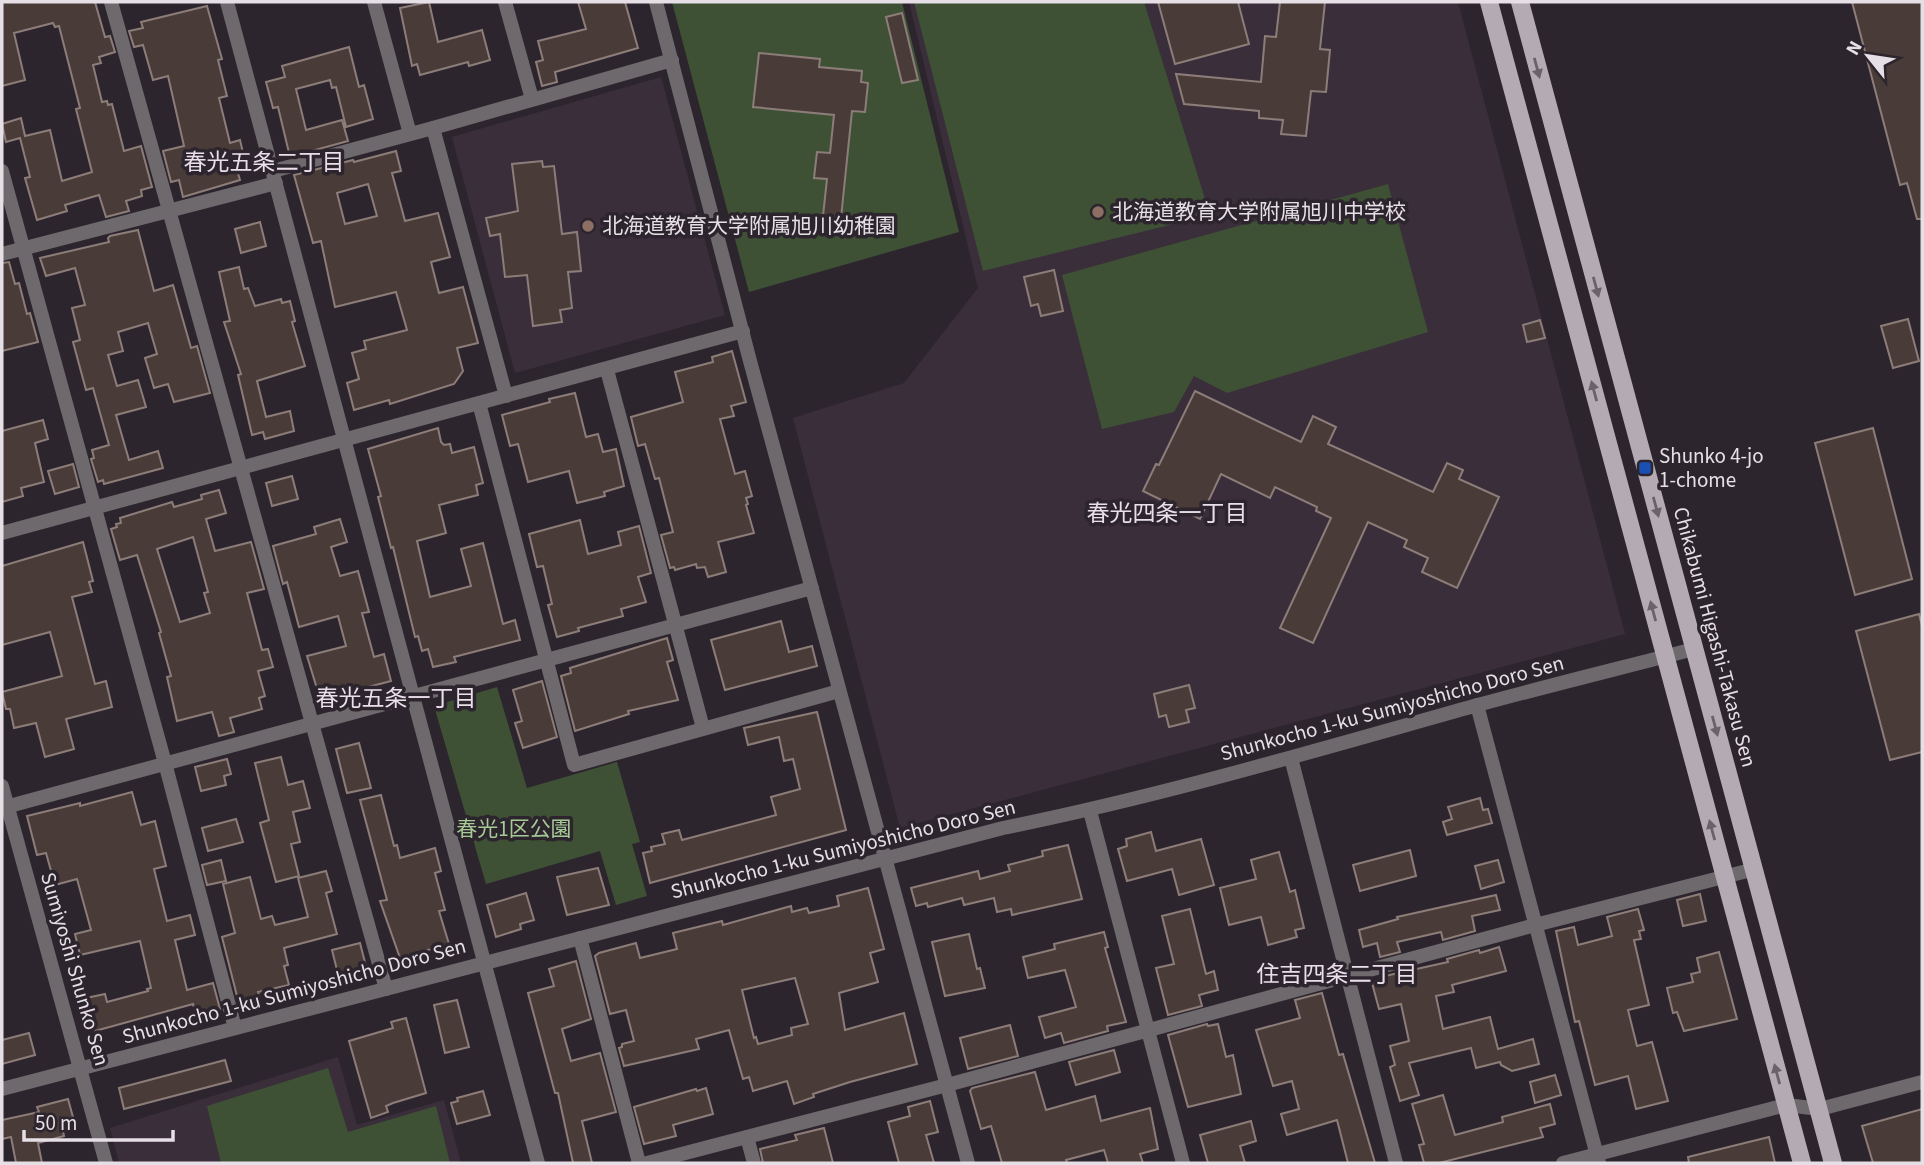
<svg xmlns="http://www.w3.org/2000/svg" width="1924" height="1165" font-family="'Source Sans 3','Noto Sans JP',sans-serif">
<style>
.built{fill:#3a2e3b}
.green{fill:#3e5135}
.building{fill:#493c38;stroke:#8d7d79;stroke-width:2;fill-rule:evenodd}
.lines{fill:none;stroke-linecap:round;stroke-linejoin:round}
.minor{stroke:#6e696d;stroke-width:14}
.tertiary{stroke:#6e696d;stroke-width:14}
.primary{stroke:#b4aab3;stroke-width:18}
.oneway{fill:#6a616a}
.education-dot{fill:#8d6e63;stroke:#2d252e;stroke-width:2.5}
.transit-dot{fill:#1a4fb4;stroke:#2d252e;stroke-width:2.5}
.labels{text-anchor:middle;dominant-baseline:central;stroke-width:7;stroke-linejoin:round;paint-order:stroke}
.poi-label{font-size:21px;fill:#e6e0e6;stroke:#2d252e;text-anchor:start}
.street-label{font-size:21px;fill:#e6e0e6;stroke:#2d252e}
.park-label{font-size:21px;fill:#a6ca95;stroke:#2d252e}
.neighbourhood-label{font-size:23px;fill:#e9deea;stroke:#2d252e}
</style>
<rect width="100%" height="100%" fill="#2d252e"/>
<g class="built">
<path d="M909,2H1458L1625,634L900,828L793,418L904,383L978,288Z"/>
<path d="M661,77L725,315L515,373L452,137Z"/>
<path d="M338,1057L357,1125L444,1100L461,1163H119L110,1128Z"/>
</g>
<g class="green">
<path d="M672,2H902L959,232L749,292Z"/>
<path d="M914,2H1144L1210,215L983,271Z"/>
<path d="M1388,184L1428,332L1227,393L1194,376L1174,412L1102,429L1062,275Z"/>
<path d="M497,687L527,788L617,762L640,842L632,844L647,896L616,905L600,851L486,884L434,706Z"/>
<path d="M328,1068L348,1132L436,1106L450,1163H221L207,1106Z"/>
</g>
<g class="building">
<path d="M2,2H95L105,37L110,36L115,52L99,57L101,63L93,65L102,102L107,101L108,105L112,104L124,151L141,146L152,187L141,190L142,196L126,201L129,211L106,217L99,195L65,205L67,211L37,220L25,178L30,177L20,138L6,142L2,124L21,118L25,136L50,130L62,181L92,172L76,109L80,108L59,26L55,27L53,23L14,33L25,80L2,86Z"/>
<path d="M429,2L438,42L482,30L490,60L469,66L468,62L420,75L417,64L412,66L400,8Z"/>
<path d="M578,2H625L638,48L555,72L557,82L542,86L536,62L543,60L538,41L586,29Z"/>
<path d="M1158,2H1238L1249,44L1175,64Z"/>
<path d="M1280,2H1325L1320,49L1330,50L1326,92L1311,91L1306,136L1281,134L1283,120L1259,118V111L1184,104L1176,74L1261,82L1265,36L1276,37Z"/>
<path d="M1852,2H1922V219H1917L1907,183L1900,185Z"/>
<path d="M207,6L222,59L218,60L227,96L219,98L230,143L240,140L244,157L234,159L240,180L183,197L179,180L171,182L163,151L184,146L168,76L153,80L143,45L134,47L129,31L143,28L141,22Z"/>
<path d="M902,13L918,80L902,83L886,17Z"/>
<path d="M349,47L359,87L364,85L373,119L346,127L336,87L332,88L330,80L296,89L306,130L342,120L348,141L290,157L278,107L273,108L266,82L285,77L282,66Z"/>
<path d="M759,53L820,59L819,67L862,71L861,82L868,83L865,112L852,111L841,218L823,216L827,179L814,178L817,152L830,153L834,115L753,107Z"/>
<path d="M396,151L401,171L392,173L405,221L438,213L450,257L431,262L439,293L463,287L478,343L457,348L463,371L454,384L390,404L389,400L354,410L347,383L359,379L352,353L366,349L364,341L407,330L396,292L335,307L321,241L313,243L294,175L353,160L354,162ZM368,184L377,216L345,224L337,193Z"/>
<path d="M542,161L543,167L554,166L562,234L577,232L581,271L568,272L572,308L560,310L562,322L533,326L527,275L505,277L500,234L490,236L486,218L518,211L512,164Z"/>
<path d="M260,222L266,246L241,253L235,229Z"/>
<path d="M138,230L154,291L173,285L191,348L197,346L210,393L174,402L168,384L154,388L145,358L157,354L148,323L118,332L123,351L108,355L117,386L138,380L146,407L116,415L129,460L158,451L163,468L104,484L103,480L98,482L91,459L94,458L92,450L109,445L93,388L86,390L73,342L80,340L72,308L85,305L75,268L46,276L40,258L109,242L108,238L110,236Z"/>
<path d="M9,262L15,284L19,283L27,314L30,313L38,342L2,351V263Z"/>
<path d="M239,267L244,289L248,288L255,306L281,299L282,303L290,301L295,321L292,322L305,366L257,381L266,417L290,411L294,431L265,439L263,432L252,435L238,375L241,374L224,322L230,321L219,272Z"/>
<path d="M1054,270L1063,311L1041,316L1038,304L1031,306L1024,277Z"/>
<path d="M1908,319L1919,361L1893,368L1881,326Z"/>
<path d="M1540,320L1545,338L1527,342L1523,325Z"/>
<path d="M732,351L746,402L731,406L734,416L720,419L735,474L745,471L752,496L746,498L748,504L746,505L754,533L718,542L726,572L708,577L705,567L697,568L696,564L675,570L674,567L670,568L661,535L673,532L659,478L655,479L645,444L638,446L631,417L683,402L675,372L713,362L712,357Z"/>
<path d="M1195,391L1301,442L1313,416L1336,427L1328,444L1433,492L1447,463L1463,470L1459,479L1499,497L1457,588L1422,572L1428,558L1404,547L1407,540L1368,522L1313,643L1280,628L1331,518L1316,511L1317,507L1275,487L1270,498L1221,474L1200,519L1143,491L1156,464L1159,465Z"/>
<path d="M575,393L586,437L598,434L603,452L616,449L624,486L604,492L605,496L577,503L569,471L528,482L518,444L510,446L502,415L550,402L549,399Z"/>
<path d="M43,420L48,439L35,443L44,482L21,488L23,496L2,502V431Z"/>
<path d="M438,428L441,442L444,445L450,444L452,453L474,447L483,483L476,485L478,495L439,505L446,533L417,541L430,597L471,586L461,549L483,543L503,624L515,620L520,640L454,657L456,662L433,667L428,649L422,651L418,636L415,637L393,547L391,548L378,497L381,496L368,449Z"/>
<path d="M1873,428L1912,579L1855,595L1815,443Z"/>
<path d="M73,464L79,487L55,494L48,471Z"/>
<path d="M292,476L298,499L272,506L266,483Z"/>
<path d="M219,490L226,513L206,519L215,551L251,542L264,589L247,593L262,650L268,649L273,667L258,671L265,696L259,698L262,709L230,718L234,732L219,736L212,712L177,721L167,677L171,676L159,633L161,632L137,555L120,560L111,529L117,527L116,524L121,523L120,518L172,502L174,507L202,499L201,495ZM193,537L208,592L204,593L210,613L180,622L157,549Z"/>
<path d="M340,519L347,542L331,547L340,576L358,571L369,612L362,613L374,657L384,654L391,681L338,695L339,700L322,705L307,656L346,646L338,616L299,627L287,582L283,584L273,546L316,534L314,527Z"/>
<path d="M580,520L588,554L621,545L618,532L639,526L651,573L638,577L646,602L621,609L623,616L578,628L579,631L557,637L548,605L552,604L543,566L537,567L529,534Z"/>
<path d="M83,542L93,581L89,582L92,592L72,597L95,684L106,681L112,707L66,719L74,749L45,757L36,723L14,728L10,709H6L2,692L62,676L50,632L2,645V566Z"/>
<path d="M1919,614L1922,626V752L1890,760L1856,631Z"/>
<path d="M781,621L789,652L812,646L817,666L725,690L711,640Z"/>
<path d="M667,638L673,660L667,662L678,700L628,711L629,714L575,731L561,676L571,673L570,668Z"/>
<path d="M542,681L557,737L523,748L515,723L522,721L513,690Z"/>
<path d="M1189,685L1195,708L1186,710L1189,722L1169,727L1166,715L1159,717L1154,694Z"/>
<path d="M817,712L846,830L650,883L643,853L652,851L651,847L665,844L662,834L679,830L682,840L776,815L771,797L800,789L793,759L784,761L779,737L748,745L744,728Z"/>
<path d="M359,743L371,788L347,793L336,749Z"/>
<path d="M281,757L288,785L303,781L310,808L293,812L300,842L291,844L299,876L276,882L260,823L269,820L255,763Z"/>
<path d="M227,759L231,774L224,776L226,785L201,791L195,767Z"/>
<path d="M132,792L141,825L155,821L166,866L154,869L167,921L190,915L195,935L175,940L187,990L213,983L220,1009L196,1015L193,1004L95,1031L86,998L105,994L107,1002L148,991L147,989L151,988L140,941L80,955L75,934L91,930L77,879L55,885L46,853L37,855L27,816L80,803V806Z"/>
<path d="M381,795L394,846L397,845L400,858L435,848L441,871L435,873L445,910L439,911L449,944L400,958L380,901L387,900L360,800Z"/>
<path d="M1480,798L1483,810L1488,809L1492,823L1447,835L1443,822L1452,819L1448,807Z"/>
<path d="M236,819L243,842L208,851L202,828Z"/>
<path d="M1151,832L1156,851L1201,839L1214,885L1179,895L1172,869L1127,881L1118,849L1127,846L1126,839Z"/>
<path d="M1068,845L1082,899L1012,915L1011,909L997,912L994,898L964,905L962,898L928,907L927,903L916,906L911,888L978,871L980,879L1010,871L1008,865L1043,856L1042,851Z"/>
<path d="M1410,850L1416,876L1360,891L1353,865Z"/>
<path d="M1279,852L1290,892L1295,890L1304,928L1295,930L1297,937L1268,945L1261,917L1229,925L1220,888L1256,879L1251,860Z"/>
<path d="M221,860L226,881L207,885L202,865Z"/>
<path d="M1498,860L1504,882L1481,889L1475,866Z"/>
<path d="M598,868L609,905L567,915L557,877Z"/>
<path d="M326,871L332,891L326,893L337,934L284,948L288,965L284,966L289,985L258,992L260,999L239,1004L222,937L235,933L223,884L250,877L261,919L272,916L275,925L308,917L298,878Z"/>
<path d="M868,888L884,949L870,953L878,982L839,993L845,1030L904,1013L917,1064L850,1082L813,1094L814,1097L794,1104L787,1081L753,1091L749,1077L743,1079L729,1030L696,1039L699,1049L624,1066L619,1048L622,1047V1044L634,1041L626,1010L610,1014L595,956L599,953L636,943L640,958L677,949L673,933L722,921L723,925L791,906L792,912L807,908L809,913L839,906L837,896ZM795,978L808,1024L791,1028L792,1035L758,1044L756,1037L754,1038L742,990Z"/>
<path d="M526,893L534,920L520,924L521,929L496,937L487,905Z"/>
<path d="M1700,894L1706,921L1683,926L1677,900Z"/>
<path d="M1496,895L1500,910L1472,916L1475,931L1443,940L1441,932L1397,942L1400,952L1380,957L1377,943L1363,947L1359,930L1398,919L1397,917Z"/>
<path d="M1190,909L1206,974L1214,971L1218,990L1199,995L1202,1006L1168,1015L1156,968L1174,964L1162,916Z"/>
<path d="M1638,909L1644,930L1639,931L1641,939L1634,940L1649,1005L1628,1010L1637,1046L1652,1042L1668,1101L1636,1109L1628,1076L1595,1085L1579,1021L1575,1022L1556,931L1574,927L1578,945L1612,936L1607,917Z"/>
<path d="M1104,932L1108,947L1105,948L1126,1022L1107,1026L1108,1031L1064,1043L1061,1033L1045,1038L1039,1017L1076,1007L1065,970L1028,978L1023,957L1055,949L1054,944Z"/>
<path d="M969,934L977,969L980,968L985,988L945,996L932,942Z"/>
<path d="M360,943L367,970L339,978L332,950Z"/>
<path d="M1499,947L1506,971L1452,985L1454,992L1436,996L1443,1029L1490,1017L1498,1049L1533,1039L1539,1064L1512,1071L1501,1065L1500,1062L1476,1068L1471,1048L1409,1063L1419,1095L1400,1101L1390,1067L1395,1065L1390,1046L1409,1041L1401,1004L1379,1009L1372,983L1386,979L1385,976L1448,962L1447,959L1479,950L1480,953Z"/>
<path d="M1719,952L1737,1019L1684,1031L1677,1012L1673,1013L1667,988L1693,982L1691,974L1700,972L1697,958Z"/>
<path d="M576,961L591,1019L562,1029L571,1061L600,1053L616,1112L582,1121L592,1163H573L558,1093H555L528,993L554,986L549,969Z"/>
<path d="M1322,993L1339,1055L1343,1054L1375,1163H1348L1337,1120L1287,1135L1281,1114L1299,1109L1292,1081L1273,1086L1256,1030L1300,1018L1295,1000Z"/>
<path d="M457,1000L469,1047L445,1053L434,1005Z"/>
<path d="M406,1018L426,1093L393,1103L386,1106L388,1112L371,1118L349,1041L393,1028L391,1022Z"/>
<path d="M1207,1024L1208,1026L1218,1024L1226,1057L1233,1055L1241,1094L1188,1107L1168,1035Z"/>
<path d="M1010,1025L1018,1056L968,1069L960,1038Z"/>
<path d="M29,1033L35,1055L2,1064V1040Z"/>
<path d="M1114,1050L1120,1072L1076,1085L1069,1062Z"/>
<path d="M225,1060L231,1081L124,1109L119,1088Z"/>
<path d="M1035,1072L1046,1110L1095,1096L1101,1121L1150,1108L1158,1149L1140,1154L1143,1163H1108L1104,1150L1066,1160L1067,1163H1002L991,1126L981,1129L970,1091L972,1088Z"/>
<path d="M1555,1075L1561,1095L1535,1103L1530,1082Z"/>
<path d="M706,1088L713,1114L673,1125L676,1136L644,1144L634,1107L696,1089L697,1091Z"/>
<path d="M483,1091L490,1115L457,1124L451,1103L458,1101L457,1098Z"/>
<path d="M1443,1095L1455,1135L1503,1122L1502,1117L1550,1104L1555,1124L1540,1128L1543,1137L1439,1163H1424L1419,1145L1424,1144L1412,1104Z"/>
<path d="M68,1099L76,1128L63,1131L64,1136L38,1143L42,1163H16L11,1137L2,1139V1120L39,1112L37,1107Z"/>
<path d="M930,1101L938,1132L926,1135L934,1163H899L888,1122L910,1116L908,1107Z"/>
<path d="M1922,1109V1163H1873L1862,1126Z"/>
<path d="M1251,1121L1256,1141L1240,1146L1245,1163H1208L1200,1135Z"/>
<path d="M824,1128L833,1163H763L760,1149L797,1140L795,1135Z"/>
<path d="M1769,1137L1775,1163H1689L1688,1157Z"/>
</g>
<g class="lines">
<g class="minor">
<path d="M111,2L386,989"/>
<path d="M227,2L538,1163"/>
<path d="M374,2L410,134"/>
<path d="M505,2L532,99"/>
<path d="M656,2L750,361L968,1163"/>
<path d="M2,171L165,763L235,1028"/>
<path d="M273,171L433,128"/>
<path d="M2,254L276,183"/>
<path d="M607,370L703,728"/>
<path d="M506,396L433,128L672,60"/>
<path d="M479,403L574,765L839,691"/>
<path d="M2,533L743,331"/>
<path d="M1477,705L1599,1163"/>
<path d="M1291,758L1396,1163"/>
<path d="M2,808L812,588"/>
<path d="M1090,811L1183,1163"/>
<path d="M580,938L639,1163"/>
<path d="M2,1089L1003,828C1162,796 1317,750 1474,706C1547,686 1621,668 1694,649"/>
<path d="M747,1137L754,1163"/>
<path d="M647,1163L947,1085L1535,925L1755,869"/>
<path d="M1563,1163L1786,1105L1820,1109L1922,1082"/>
</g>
<path class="tertiary" d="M2,786L106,1163"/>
<g class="primary">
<path d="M1489,2L1802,1163"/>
<path d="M1520,2L1833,1163"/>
</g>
</g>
<defs><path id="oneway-solid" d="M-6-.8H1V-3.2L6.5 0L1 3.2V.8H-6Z" transform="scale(1.75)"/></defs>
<g class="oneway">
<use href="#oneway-solid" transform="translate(1537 68) rotate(75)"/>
<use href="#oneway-solid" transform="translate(1596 287) rotate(75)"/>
<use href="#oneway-solid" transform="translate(1594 391) rotate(-105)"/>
<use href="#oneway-solid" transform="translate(1656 507) rotate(75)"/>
<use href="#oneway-solid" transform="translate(1653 611) rotate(-105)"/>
<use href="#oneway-solid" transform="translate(1715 726) rotate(75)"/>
<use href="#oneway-solid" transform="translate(1712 830) rotate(-105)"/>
<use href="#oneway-solid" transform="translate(1777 1074) rotate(-105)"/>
</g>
<g class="education-dot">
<circle cx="1098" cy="212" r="7"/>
<circle cx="588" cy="226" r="7"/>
</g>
<rect class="transit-dot" x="1638" y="461" width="14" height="14" rx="3.5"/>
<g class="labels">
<g class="poi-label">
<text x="1112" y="212">北海道教育大学附属旭川中学校</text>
<text x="602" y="226">北海道教育大学附属旭川幼稚園</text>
<text x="1659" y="456">Shunko 4-jo<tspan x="1659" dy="24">1-chome</tspan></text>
</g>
<g class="street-label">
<text transform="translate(1715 637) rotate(75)">Chikabumi Higashi-Takasu Sen</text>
<text transform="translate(1392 708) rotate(-15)">Shunkocho 1-ku Sumiyoshicho Doro Sen</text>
<text transform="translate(843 849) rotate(-14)">Shunkocho 1-ku Sumiyoshicho Doro Sen</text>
<text transform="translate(75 969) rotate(74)">Sumiyoshi Shunko Sen</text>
<text transform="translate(294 991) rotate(-15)">Shunkocho 1-ku Sumiyoshicho Doro Sen</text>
</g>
<g class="park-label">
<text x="514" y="829">春光1区公園</text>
</g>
<g class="neighbourhood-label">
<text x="264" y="162">春光五条二丁目</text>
<text x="1167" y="513">春光四条一丁目</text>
<text x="396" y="698">春光五条一丁目</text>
<text x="1337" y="974">住吉四条二丁目</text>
</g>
</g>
<rect width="1924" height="1165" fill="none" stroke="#e6e0e6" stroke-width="7"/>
<g transform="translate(1868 56) rotate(300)" stroke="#2d252e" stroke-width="5" paint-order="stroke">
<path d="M0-5L12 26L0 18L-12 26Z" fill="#e6e0e6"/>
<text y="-10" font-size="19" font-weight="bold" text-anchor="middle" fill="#e6e0e6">N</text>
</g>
<path d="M24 1130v10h149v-10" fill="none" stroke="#e6e0e6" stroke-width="3.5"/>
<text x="35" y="1130" font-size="21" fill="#e6e0e6" stroke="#2d252e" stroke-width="5" paint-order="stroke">50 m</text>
</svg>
